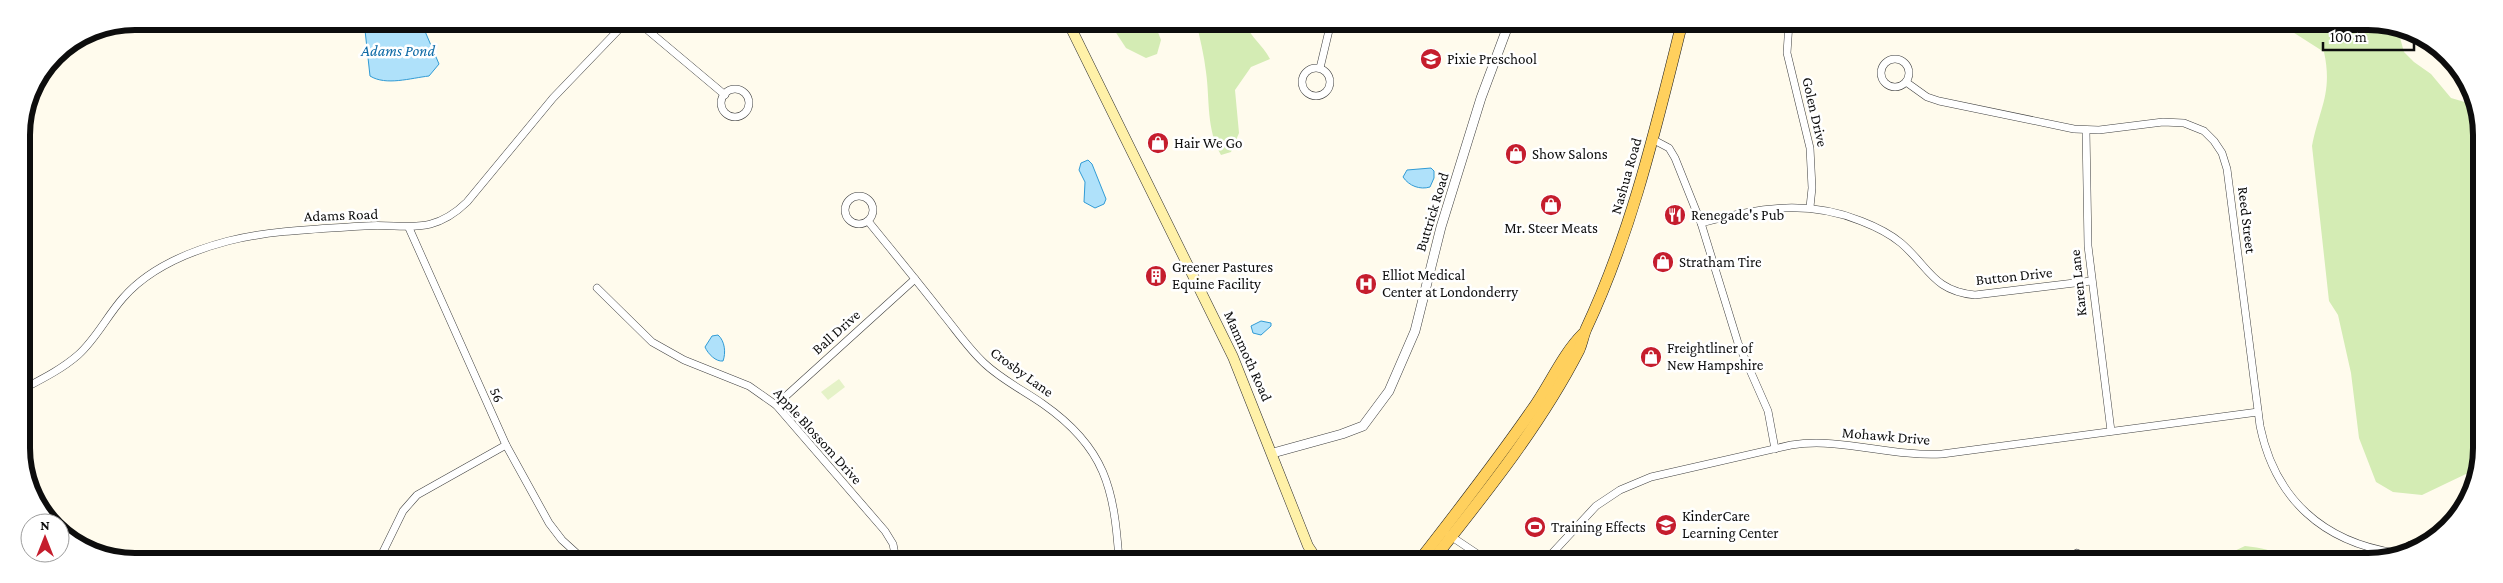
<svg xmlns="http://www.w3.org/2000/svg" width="2503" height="583" font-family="'Crimson Pro',serif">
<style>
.green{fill:#d4ecb4}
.pitch{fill:#e5f2c7}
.water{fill:#afe1fa;stroke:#319bd5}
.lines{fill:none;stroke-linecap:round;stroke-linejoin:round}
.minor-casing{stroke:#404040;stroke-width:8}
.tertiary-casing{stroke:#404040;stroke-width:10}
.secondary-casing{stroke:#2f2f2f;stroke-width:11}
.primary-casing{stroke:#1e1e1e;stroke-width:12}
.minor{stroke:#fff;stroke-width:7}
.tertiary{stroke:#fff;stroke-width:9}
.secondary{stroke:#fff1a8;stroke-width:10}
.primary{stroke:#ffd05d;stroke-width:11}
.labels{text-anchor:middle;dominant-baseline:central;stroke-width:5;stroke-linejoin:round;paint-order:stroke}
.poi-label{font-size:15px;fill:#0d0d0d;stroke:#fff;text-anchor:start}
.street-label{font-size:15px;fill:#0d0d0d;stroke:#fff}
.water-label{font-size:16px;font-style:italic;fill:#0f6ba6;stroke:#fff}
.rim{fill:none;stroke:#0d0d0d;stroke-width:6}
</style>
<rect width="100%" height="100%" fill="#fffbed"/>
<g class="green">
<path d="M1109,22H1154L1161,40L1157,54L1146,58L1126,48Z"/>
<path d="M1196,22H1244C1252,39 1262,44 1270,59L1251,67L1235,90L1239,133L1231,152L1221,155C1206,129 1210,100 1206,72C1204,55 1200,38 1196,22Z"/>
<path d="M2268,23H2390L2397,27L2404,52L2414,62L2431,74L2451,98L2475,105L2480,112V462L2468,473L2422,495L2393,492L2376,482L2359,438L2351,373L2338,315L2329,301L2312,146C2319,109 2333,93 2324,52L2285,27Z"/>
<path d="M2245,546C2261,548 2274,549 2286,561H2213Z"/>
</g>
<path class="pitch" d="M839,379L845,387L828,400L821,392Z"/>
<g class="water">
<path d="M364,21L421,22L439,64L429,76C411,78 386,86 370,76Z"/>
<path d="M1088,160L1092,164L1106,199L1104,204L1095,208L1084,202L1085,182L1079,170L1081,163Z"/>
<path d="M1431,168L1434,171V178L1430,187C1420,190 1409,186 1403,177L1407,170Z"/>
<path d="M1261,321L1271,323V326L1261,335L1253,333L1251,326Z"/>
<path d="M718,335C725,341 726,353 723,361C716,362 708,354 705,347L712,336Z"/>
</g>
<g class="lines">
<g class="minor-casing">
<g id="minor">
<path d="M638,22L725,95"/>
<path d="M1789,23L1787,53L1810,148L1812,188L1810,207"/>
<circle cx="1895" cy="73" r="14"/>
<circle cx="1316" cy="82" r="14"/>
<path d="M1320,68L1331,22"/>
<path d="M1906,82L1927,97L1939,101L2074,129L2099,130L2163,122L2184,123L2204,131L2214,141L2222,153L2227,169L2260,426C2275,499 2323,542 2396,553"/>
<circle cx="735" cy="103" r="14"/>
<path d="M2086,130L2088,246L2111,431"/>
<path d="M1652,139L1669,148L1675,158L1701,223L1738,343L1768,411L1775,449"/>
<circle cx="859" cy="210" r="14"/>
<path d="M868,221C893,252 918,282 942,313C956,330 968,348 984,363C1002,380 1023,390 1043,404C1106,448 1114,489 1119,560"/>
<path d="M1701,223C1756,208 1806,199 1861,221C1874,226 1889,233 1901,243C1929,267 1933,291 1975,295L2091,281"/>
<path d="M409,228L506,445L549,523L562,540L584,560"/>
<path d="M597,288L652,342L684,360L749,386L776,405L885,531L893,544L896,560"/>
<path d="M23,389C42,379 62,369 78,355C96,339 107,316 123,298C149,268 190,251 228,241C272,230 319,229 364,226C406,223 431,237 467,202L553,98L626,22"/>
<path d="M776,405L915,279"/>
<path d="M1449,535L1488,561"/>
<path d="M2403,550L2410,545H2417"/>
<path d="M379,560L403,511L417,495L506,445"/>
<path d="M1545,561L1596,506L1620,490L1651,477L1791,445C1841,437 1891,457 1942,454L2258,412"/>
<path d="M2074,561L2077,553"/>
</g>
</g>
<g class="tertiary-casing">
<path id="tertiary" d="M1273,453L1342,434L1363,426L1389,391L1415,331L1441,227L1481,98L1509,23"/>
</g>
<g class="secondary-casing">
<path id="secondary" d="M1068,22L1233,357L1308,546L1318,561"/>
</g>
<g class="primary-casing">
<g id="primary">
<path d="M1419,561C1458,511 1496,462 1532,410C1550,385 1562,355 1583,334"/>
<path d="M1432,561C1485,494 1540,426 1579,350C1582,343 1583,336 1586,329C1632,231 1656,127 1682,23"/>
</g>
</g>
<use href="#minor" class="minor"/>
<use href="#tertiary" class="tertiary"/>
<use href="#secondary" class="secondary"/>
<use href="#primary" class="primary"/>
</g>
<defs>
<g id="school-disc" transform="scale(1.125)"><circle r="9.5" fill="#c51d2d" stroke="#fff"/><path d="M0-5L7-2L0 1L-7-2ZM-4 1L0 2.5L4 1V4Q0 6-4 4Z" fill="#fff"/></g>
<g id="shop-disc" transform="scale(1.125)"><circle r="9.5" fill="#c51d2d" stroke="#fff"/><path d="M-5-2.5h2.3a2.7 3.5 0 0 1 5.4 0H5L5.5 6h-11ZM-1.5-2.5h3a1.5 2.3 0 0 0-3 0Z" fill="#fff"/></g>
<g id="restaurant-disc" transform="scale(1.125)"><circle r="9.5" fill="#c51d2d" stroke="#fff"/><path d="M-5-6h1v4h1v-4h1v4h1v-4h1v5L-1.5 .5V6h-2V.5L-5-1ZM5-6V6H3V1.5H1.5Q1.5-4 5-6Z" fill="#fff"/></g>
<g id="building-disc" transform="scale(1.125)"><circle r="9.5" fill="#c51d2d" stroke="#fff"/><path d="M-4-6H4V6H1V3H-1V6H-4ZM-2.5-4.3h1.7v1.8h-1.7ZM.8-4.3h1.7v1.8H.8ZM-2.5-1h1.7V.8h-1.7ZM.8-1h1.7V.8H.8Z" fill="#fff"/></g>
<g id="hospital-disc" transform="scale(1.125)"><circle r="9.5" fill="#c51d2d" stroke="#fff"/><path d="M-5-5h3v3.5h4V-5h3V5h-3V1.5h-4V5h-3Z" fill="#fff"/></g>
<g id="stadium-disc" transform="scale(1.125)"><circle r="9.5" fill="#c51d2d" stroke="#fff"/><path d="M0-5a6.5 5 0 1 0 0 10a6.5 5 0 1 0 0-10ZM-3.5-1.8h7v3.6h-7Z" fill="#fff"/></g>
</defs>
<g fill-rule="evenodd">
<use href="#school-disc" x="1431" y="59"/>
<use href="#shop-disc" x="1158" y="143"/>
<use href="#shop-disc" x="1516" y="154"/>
<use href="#shop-disc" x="1551" y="205"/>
<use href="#restaurant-disc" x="1675" y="215"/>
<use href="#shop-disc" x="1663" y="262"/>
<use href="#building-disc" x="1156" y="276"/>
<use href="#hospital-disc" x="1366" y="284"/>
<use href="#shop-disc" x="1651" y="357"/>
<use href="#school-disc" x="1666" y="525"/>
<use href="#stadium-disc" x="1535" y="527"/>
</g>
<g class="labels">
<g class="poi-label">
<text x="1447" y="59">Pixie Preschool</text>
<text x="1174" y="143">Hair We Go</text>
<text x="1532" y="154">Show Salons</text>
<text x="1691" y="215">Renegade's Pub</text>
<text x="1551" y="228" text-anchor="middle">Mr. Steer Meats</text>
<text x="1679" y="262">Stratham Tire</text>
<text x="1172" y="267">Greener Pastures<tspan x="1172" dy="17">Equine Facility</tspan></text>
<text x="1382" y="275">Elliot Medical<tspan x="1382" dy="17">Center at Londonderry</tspan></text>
<text x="1667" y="348">Freightliner of<tspan x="1667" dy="17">New Hampshire</tspan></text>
<text x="1682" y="516">KinderCare<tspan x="1682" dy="17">Learning Center</tspan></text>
<text x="1551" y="527">Training Effects</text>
</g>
<g class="street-label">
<text transform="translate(1815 112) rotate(77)">Golen Drive</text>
<text transform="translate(1626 176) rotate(-74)">Nashua Road</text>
<text transform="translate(1432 212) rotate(-73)">Buttrick Road</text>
<text transform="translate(341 215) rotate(-2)">Adams Road</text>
<text transform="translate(2247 220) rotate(83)">Reed Street</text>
<text transform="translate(2014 276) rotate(-6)">Button Drive</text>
<text transform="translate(2078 283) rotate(-96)">Karen Lane</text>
<text transform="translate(836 332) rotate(-42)">Ball Drive</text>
<text transform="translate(1248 356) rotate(66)">Mammoth Road</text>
<text transform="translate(1022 372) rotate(36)">Crosby Lane</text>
<text transform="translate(497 395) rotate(66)">56</text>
<text transform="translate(818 436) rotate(48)">Apple Blossom Drive</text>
<text transform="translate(1886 436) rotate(5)">Mohawk Drive</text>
</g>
<g class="water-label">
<text x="398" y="50">Adams Pond</text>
</g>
</g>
<path d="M0 0H2503V583H0ZM135 30H2368A105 105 0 0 1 2473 135V448A105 105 0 0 1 2368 553H135A105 105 0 0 1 30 448V135A105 105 0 0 1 135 30Z" fill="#fff" fill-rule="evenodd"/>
<path class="rim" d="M135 30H2368A105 105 0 0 1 2473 135V448A105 105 0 0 1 2368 553H135A105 105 0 0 1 30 448V135A105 105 0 0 1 135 30Z"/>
<g transform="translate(45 538)"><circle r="24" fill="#ffffff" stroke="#9e9e9e"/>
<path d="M0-4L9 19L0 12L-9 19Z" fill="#c51d2d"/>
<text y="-8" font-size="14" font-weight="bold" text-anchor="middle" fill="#0d0d0d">N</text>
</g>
<path d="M2323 42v8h91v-8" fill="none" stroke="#0d0d0d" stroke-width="2.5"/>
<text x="2330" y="42" font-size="15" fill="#0d0d0d" stroke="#ffffff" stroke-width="4" paint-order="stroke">100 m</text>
</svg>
